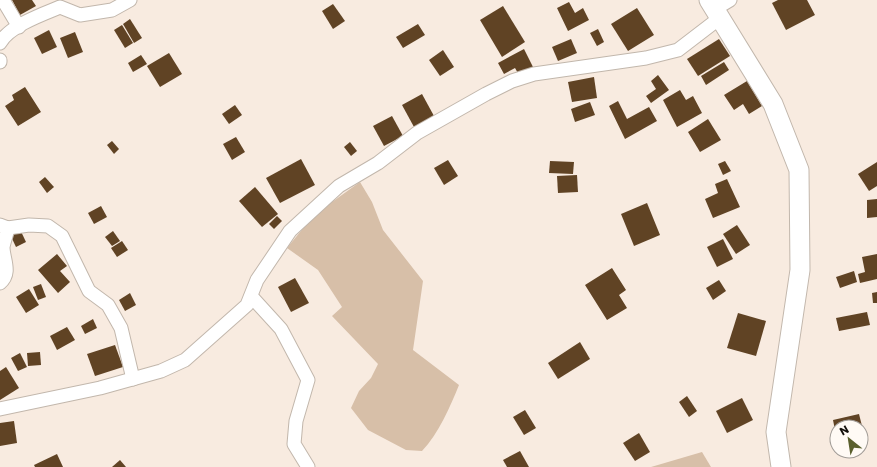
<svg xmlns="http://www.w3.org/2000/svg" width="877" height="467" font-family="Poppins,sans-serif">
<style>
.green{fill:#d7bfa8}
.building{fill:#604324}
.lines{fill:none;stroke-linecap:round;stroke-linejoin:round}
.minor-casing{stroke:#c2b7ac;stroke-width:15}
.secondary-casing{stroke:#c2b7ac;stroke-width:21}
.minor{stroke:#fff;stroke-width:13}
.secondary{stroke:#fff;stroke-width:19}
</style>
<rect width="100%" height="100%" fill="#f8ebe0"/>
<g class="green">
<path d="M360,182L372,202L383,230L423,281L413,350L459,385C450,407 439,433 422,451L406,450L368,430L351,408L359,391L371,378L378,364L332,316L342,307L318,270L287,248L314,215Z"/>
<path d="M702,452L711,467H651Z"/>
</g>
<g class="building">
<path d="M12,0H32L36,6L20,15Z"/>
<path d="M778,0H807L815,15L786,30L772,3Z"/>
<path d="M569,2L575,13L583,8L589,20L568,31L557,8Z"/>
<path d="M333,4L345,21L333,29L322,11Z"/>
<path d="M503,6L525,42L502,57L480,20Z"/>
<path d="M637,8L654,35L628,51L611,24Z"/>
<path d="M130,19L142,38L134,43L123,24Z"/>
<path d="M418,24L425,35L403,48L396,37Z"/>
<path d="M122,25L133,43L125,48L114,30Z"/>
<path d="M598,29L604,42L597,46L590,33Z"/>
<path d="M49,30L57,47L42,54L34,38Z"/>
<path d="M75,32L83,52L68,58L60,38Z"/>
<path d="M571,39L577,53L558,61L552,47Z"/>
<path d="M719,39L730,56L698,76L687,59Z"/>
<path d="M524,49L533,67L519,75L515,68L504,74L498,63Z"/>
<path d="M443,50L454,67L440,76L429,60Z"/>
<path d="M169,53L182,74L160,87L147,66Z"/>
<path d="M141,55L147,64L133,72L128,63Z"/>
<path d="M724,62L729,70L706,85L701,76Z"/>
<path d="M658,75L669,90L651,103L646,96L656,89L651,81Z"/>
<path d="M594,77L597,98L572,102L568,82Z"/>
<path d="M747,81L762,106L749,114L743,104L734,110L724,95Z"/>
<path d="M25,87L41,112L18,126L5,106L14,100L12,95Z"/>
<path d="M680,90L686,100L693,96L702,113L677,127L663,100Z"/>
<path d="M422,94L434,116L414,127L402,105Z"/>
<path d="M618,101L627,119L649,107L657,121L625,139L609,106Z"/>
<path d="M590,102L595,115L575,122L571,109Z"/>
<path d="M235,105L242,115L229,124L222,114Z"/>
<path d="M392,116L403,136L384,146L373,126Z"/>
<path d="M708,119L721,140L700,152L688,132Z"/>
<path d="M236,137L245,152L232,160L223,144Z"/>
<path d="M112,141L119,149L114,154L107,145Z"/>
<path d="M350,142L357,151L351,156L344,147Z"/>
<path d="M301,159L315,185L280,203L266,178Z"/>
<path d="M448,160L458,176L444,185L434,168Z"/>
<path d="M550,161L574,162L573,174L549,173Z"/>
<path d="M725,161L731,171L723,175L718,164Z"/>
<path d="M877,162V186L869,191L858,174Z"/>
<path d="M577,175L578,192L558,193L557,176Z"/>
<path d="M45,177L54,187L47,193L39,182Z"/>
<path d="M727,179L740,207L713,218L705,199L718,193L715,184Z"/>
<path d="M255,187L278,214L262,227L239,201Z"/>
<path d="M877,199V217L867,218V200Z"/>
<path d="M647,203L660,235L634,246L621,214Z"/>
<path d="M101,206L107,217L94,224L88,213Z"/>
<path d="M277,216L282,221L274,229L269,224Z"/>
<path d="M17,223L26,242L16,247L7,228Z"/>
<path d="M737,225L750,245L736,254L723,234Z"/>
<path d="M113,231L120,241L112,246L105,237Z"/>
<path d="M723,239L733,259L717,267L707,247Z"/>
<path d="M122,241L128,250L117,257L111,248Z"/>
<path d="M57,254L67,266L60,271L70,282L58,293L38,270Z"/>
<path d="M877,254V279L860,283L858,274L865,272L862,257Z"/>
<path d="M612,268L626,290L619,295L627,308L607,320L585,285Z"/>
<path d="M854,271L857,282L840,288L836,277Z"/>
<path d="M295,278L309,303L291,312L278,287Z"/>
<path d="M719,280L726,291L713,300L706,288Z"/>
<path d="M41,284L46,297L38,300L33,287Z"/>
<path d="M29,289L39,305L26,313L16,297Z"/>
<path d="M877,292V303H873L872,293Z"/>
<path d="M130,293L136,305L125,311L119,300Z"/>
<path d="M867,312L870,325L839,331L836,318Z"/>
<path d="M738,313L766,321L756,356L727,348Z"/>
<path d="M93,319L97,328L85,334L81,326Z"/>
<path d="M67,327L75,340L57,350L50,336Z"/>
<path d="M580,342L590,359L558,379L548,363Z"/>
<path d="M115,345L123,367L95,376L87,354Z"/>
<path d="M40,352L41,365L28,366L27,353Z"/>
<path d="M20,353L27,367L18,371L11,358Z"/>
<path d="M6,367L19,388L0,400V371Z"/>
<path d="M687,396L697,411L689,417L679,402Z"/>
<path d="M742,398L753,420L727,433L716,411Z"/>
<path d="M525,410L536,428L524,435L513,417Z"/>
<path d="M859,414L866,442L861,443V427H837L836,435L833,420Z"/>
<path d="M14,421L17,443L0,446V423Z"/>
<path d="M639,433L650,452L635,461L623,443Z"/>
<path d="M520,451L529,467H507L503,460Z"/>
<path d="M57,454L63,467H35L34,465Z"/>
<path d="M120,460L126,467H112Z"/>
</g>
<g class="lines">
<g class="minor-casing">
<g id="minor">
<path d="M3,0L19,27"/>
<path d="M715,9L730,0"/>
<path d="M0,43C9,26 43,14 60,7L80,15L112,10L130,0"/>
<path d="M0,60V62"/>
<path d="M0,225L8,228L29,225L48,226L62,236L89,291L108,305L121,328L133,379"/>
<path d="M0,283C12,273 3,259 3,247C4,241 7,234 8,228"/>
<path d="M251,296L281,329L308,380L296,421L294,444L308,467"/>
<path d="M0,409L100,388L161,371L185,360L247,305L257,280L290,231L339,186L378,163L417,133L486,94L512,81L534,74L646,58L678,50L721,17"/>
</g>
</g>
<g class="secondary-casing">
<path id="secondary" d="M709,0L773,104L799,170L800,270L776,432L781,467"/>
</g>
<use href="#minor" class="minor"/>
<use href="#secondary" class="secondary"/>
</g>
<g transform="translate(849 439) rotate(330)"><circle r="19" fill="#fffaf5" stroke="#a19c97"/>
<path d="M0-3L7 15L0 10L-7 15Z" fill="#5a5f2d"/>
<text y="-6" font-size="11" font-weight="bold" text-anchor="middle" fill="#130f0b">N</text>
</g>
</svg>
